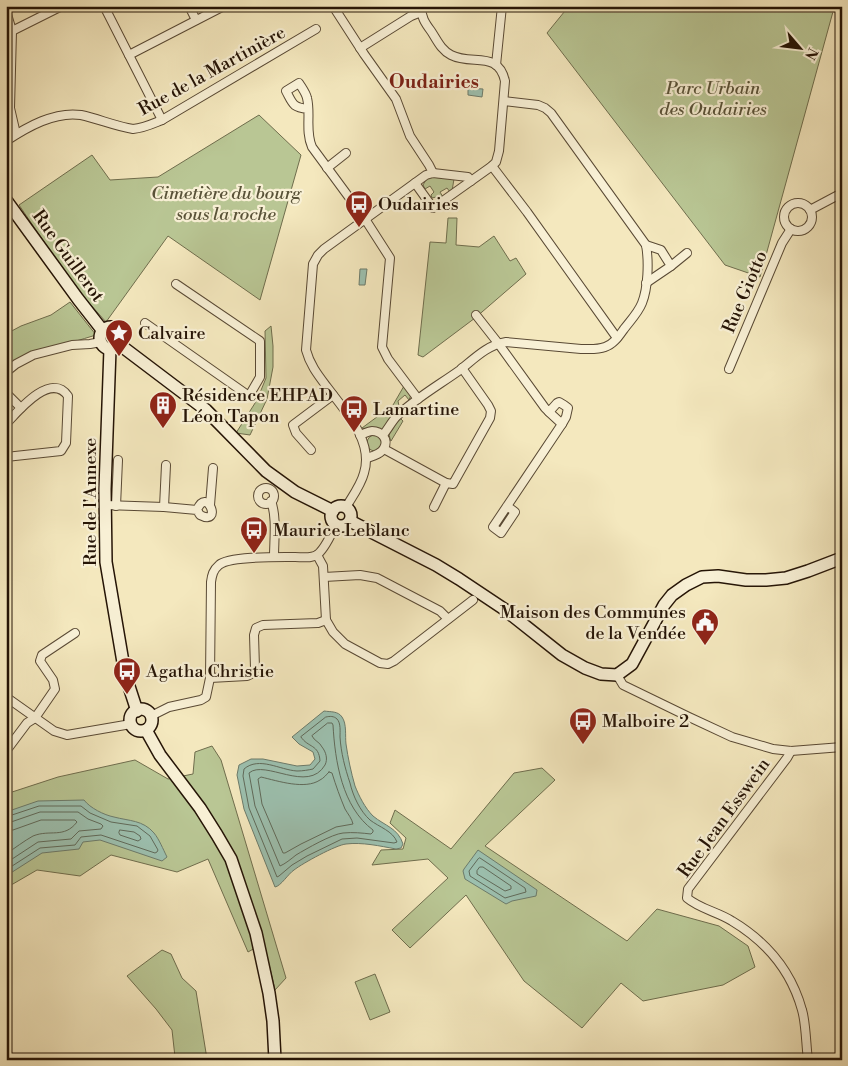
<svg xmlns="http://www.w3.org/2000/svg" width="848" height="1066" font-family="'Libre Bodoni',serif">
<style>
.green{fill:#b9c694;stroke:#6f6d4d}
.water{fill:#9cc0af;stroke:#6c7b6b}
.lines{fill:none;stroke-linecap:round;stroke-linejoin:round}
.shore{stroke:#606a5a;stroke-width:1}
.street-casing{stroke:#594934;stroke-width:10}
.secondary-casing{stroke:#251406;stroke-width:14}
.street{stroke:#f8f0d5;stroke-width:8}
.secondary{stroke:#f8f0d5;stroke-width:11}
.labels{text-anchor:middle;dominant-baseline:central;stroke-width:4.5;stroke-linejoin:round;paint-order:stroke}
.street-label{font-size:18px;fill:#251406;stroke:#f8f0d5}
.park-label{font-size:18px;font-style:italic;fill:#595238;stroke:#f8f0d5}
.poi-label{font-size:18px;fill:#251406;stroke:#f8f0d5;text-anchor:start}
.neighbourhood-label{font-size:19px;font-weight:bold;fill:#7a1f14;stroke:#f8f0d5}
</style>
<rect width="100%" height="100%" fill="#f4e8be"/>
<filter id="stains"><feTurbulence type="fractalNoise" baseFrequency=".004" numOctaves="4"/><feColorMatrix values="0 0 0 0 .2 0 0 0 0 .09 0 0 0 0 .02 0 0 0 .5 -.17"/></filter>
<radialGradient id="worn" r=".72"><stop offset=".6" stop-color="#630" stop-opacity="0"/><stop offset="1" stop-color="#630" stop-opacity=".3"/></radialGradient>
<g class="green">
<path d="M569,6H842V9L834,8L760,277L725,265L547,33Z"/>
<path d="M259,115L301,155L260,300L168,236L106,322L81,294L55,258L19,205L92,155L110,180L158,177Z"/>
<path d="M430,177L454,179L452,191L450,192L447,188L440,192L443,197L441,198L436,197L432,198L431,195L434,192L430,186L425,189L423,185L427,178Z"/>
<path d="M448,218H457L456,245L479,247L494,236L510,261L516,258L526,274L475,318L423,357L418,355L430,242L446,243Z"/>
<path d="M70,302L96,335C88,337 81,340 73,342C49,348 26,351 6,367V334L21,326L51,315Z"/>
<path d="M271,326L273,346V367L267,399L250,435L236,433L257,400L266,378L265,331Z"/>
<path d="M404,386L411,395L409,400L405,395L398,401L399,406L395,409L393,405Z"/>
<path d="M389,408L394,415L382,430C375,428 369,430 362,428Z"/>
<path d="M400,418L403,421L391,441C386,430 393,426 400,418Z"/>
<circle cx="375" cy="443" r="8"/>
<path d="M212,746L221,760L286,978L275,990L264,943L248,952L208,859L177,872L111,855L80,876L37,870L6,888V794L58,777L135,760L168,779L193,774L195,752Z"/>
<path d="M542,768L555,780L485,846L627,941L657,909L719,926L748,946L755,967L723,985L643,1001L621,983L582,1028L524,981L466,895L410,948L392,930L448,878L428,859L372,865L381,850L403,849L406,838L390,823L395,810L451,849L514,773Z"/>
<path d="M162,950L171,954L182,978L196,991L207,1059L177,1060L175,1057L172,1030L156,1009L127,976Z"/>
<path d="M375,974L390,1012L370,1020L355,982Z"/>
</g>
<g class="water">
<path d="M468,88L483,89L482,97L468,95Z"/>
<path d="M360,269H367L365,285H359Z"/>
<path d="M324,711C331,712 338,711 342,717C347,724 345,736 346,744C348,758 351,772 355,786C359,796 365,808 373,816C385,826 398,828 403,844L401,848L396,849C380,846 362,842 346,844C336,845 303,863 294,870C288,874 281,886 275,887L244,809L237,775L239,765L251,759H263L297,766L310,765L315,759L313,752L299,744L292,737Z"/>
<path d="M84,800C90,808 104,815 114,817C129,821 143,820 154,833C159,839 163,849 167,857L162,861L100,840L83,842L79,849L42,853L6,876V812L38,801Z"/>
<path d="M478,850L537,890L536,896L512,901L506,904L465,879L463,871L464,869Z"/>
</g>
<g class="lines">
<g class="shore">
<path d="M326,717C330,716 334,716 337,719C341,723 340,732 340,737C341,753 345,768 350,783C353,796 360,811 370,820C379,827 393,831 397,842L394,843L357,838L342,839L307,856L292,865L279,876L277,877L249,808L243,776L244,769C259,756 280,770 297,771C303,771 308,770 313,769L320,761C319,744 308,748 301,737Z"/>
<path d="M328,723H332L333,725C335,761 342,807 373,830V832L371,834C362,833 353,832 343,833C332,834 306,849 296,855C291,859 285,864 280,866L255,806L249,773C265,759 308,794 325,765C328,759 326,752 322,747C320,742 314,741 312,736Z"/>
<path d="M329,772L332,773C336,786 340,797 345,809C348,814 352,819 353,824L336,827L301,844L285,853H283L262,804L258,779L261,777C278,781 305,790 320,780C324,778 326,775 329,772Z"/>
<path d="M6,817L39,806H81L90,813L111,822L137,826L150,836L158,850L157,852L155,853L101,835L81,837L75,845L40,848L6,870"/>
<path d="M6,823L11,822L40,812H78L88,819L101,824L103,826L101,829L79,831L71,839L38,842L6,863"/>
<path d="M6,830H13L41,820H75L77,822C64,839 50,829 33,836C24,841 15,848 6,854"/>
<path d="M120,830L134,832L140,836L141,839L138,841L120,835L119,833Z"/>
<path d="M480,858L525,888L526,892L505,898L470,876L469,871L478,859Z"/>
<path d="M480,867H483L511,886V889L505,891L477,874V871Z"/>
</g>
<g class="street-casing">
<g id="street">
<path d="M104,6L162,120"/>
<path d="M189,6L196,20"/>
<path d="M333,6L364,54L396,99L410,136L429,165L433,173"/>
<path d="M6,11L12,31L10,108L16,134"/>
<path d="M12,31L62,6"/>
<path d="M360,48L411,16L421,12"/>
<path d="M129,55L224,6"/>
<path d="M496,65L502,6"/>
<path d="M308,109C292,107 293,104 286,91L299,83C302,88 306,93 307,98C311,114 305,131 312,147L365,219L390,258L382,347L388,359L418,399"/>
<path d="M6,141C27,127 55,111 81,115C99,119 115,126 133,129C144,128 152,124 162,120L316,29"/>
<path d="M492,166L527,212L617,338"/>
<path d="M327,168L346,153"/>
<path d="M415,183L433,208L492,166L496,162L499,151L505,81C498,50 472,66 451,55C441,50 437,40 431,31C425,23 421,17 421,6"/>
<circle cx="798" cy="217" r="14"/>
<path d="M810,210L842,193"/>
<path d="M671,266L687,253"/>
<path d="M646,283L671,266L661,250L646,245"/>
<path d="M476,315L498,343L545,408L549,412L557,403L559,402L564,405L568,408L566,417L562,424"/>
<path d="M145,323L249,396L260,377V341L176,284"/>
<path d="M729,369L782,243L791,229"/>
<path d="M6,372L16,364L33,355L72,345L90,344L101,342"/>
<path d="M6,393L21,408"/>
<path d="M6,424C18,411 51,371 68,396L66,443L61,451L6,457"/>
<path d="M360,435C364,434 368,431 372,431C381,431 389,439 384,448C381,454 373,456 367,458"/>
<path d="M383,435C388,429 392,421 397,416C416,398 439,385 460,370C474,359 487,345 506,342L581,349C589,349 597,350 605,347C614,344 619,336 624,329C630,321 638,313 642,303C648,288 649,262 646,245L551,113L545,108L538,105L504,101"/>
<path d="M384,449L446,483L453,484L490,418L491,411L488,405L462,368"/>
<path d="M311,450L296,433L293,425L333,395"/>
<circle cx="266" cy="496" r="8"/>
<path d="M271,501C277,517 274,540 274,557"/>
<path d="M105,505L164,507L197,510L200,515C223,527 207,485 197,510"/>
<path d="M210,505L213,468"/>
<path d="M116,506L118,460"/>
<path d="M507,506L515,512L501,533L493,527L562,424L549,412"/>
<path d="M164,507L166,465"/>
<path d="M346,507C352,497 361,485 364,473C374,441 345,411 327,387C318,375 310,365 306,350L313,264L318,255L324,249L426,175L433,173L468,177L471,181"/>
<path d="M434,507L446,483"/>
<path d="M317,555L323,566L326,620L333,632L345,644L380,663L388,664L394,661L473,600"/>
<path d="M324,577L360,575L377,578L440,611L448,619"/>
<path d="M617,675L623,685L689,717L732,737L773,749L791,751L842,747"/>
<path d="M210,678L247,676L253,673L255,668L254,635L256,628L263,625L318,623L326,620"/>
<path d="M6,697L54,731L67,735L131,724"/>
<path d="M151,716L169,707L201,700L206,697L210,678L211,582C212,575 213,570 219,565C229,556 280,557 295,557C302,557 312,559 318,554C325,548 332,533 336,524"/>
<path d="M6,751L27,723L35,718L55,689L53,680L40,661L42,655L75,633"/>
<path d="M791,751L787,758L688,889L687,898C700,909 718,912 732,921C767,942 791,970 802,1010C806,1023 806,1045 808,1060"/>
</g>
</g>
<g class="secondary-casing">
<g id="secondary">
<path d="M6,200L78,299L103,331"/>
<circle cx="111" cy="338" r="11"/>
<path d="M120,345L206,410L266,471L295,492L333,511"/>
<path d="M110,349L105,489L106,562L125,674L137,711"/>
<circle cx="341" cy="516" r="10"/>
<path d="M350,521L436,565L459,579L504,609L562,655L585,668L601,674L617,675L632,664L664,605L672,595L686,585L702,577L718,576L746,580H766L786,578L808,571L842,558"/>
<circle cx="141" cy="720" r="11"/>
<path d="M146,730L160,755L200,808L217,835L231,859L256,933L269,993L273,1021L275,1060"/>
</g>
</g>
<use href="#street" class="street"/>
<use href="#secondary" class="secondary"/>
</g>
<defs>
<g id="bus-pin" transform="scale(1.4375)"><path d="M0 17L-7.5 6A9.5 9.5 0 1 1 7.5 6Z" fill="#8f2418" stroke="#f8f0d5"/><path d="M-5-6H5V4H4V6H2V4H-2V6H-4V4H-5ZM-3.5-4V0h7V-4ZM-3.5 1.2v1.5H-2V1.2ZM2 1.2v1.5H3.5V1.2Z" fill="#fff"/></g>
<g id="sight-pin" transform="scale(1.4375)"><path d="M0 17L-7.5 6A9.5 9.5 0 1 1 7.5 6Z" fill="#8f2418" stroke="#f8f0d5"/><path d="M0-6L1.8-2.2L6-1.7L2.9 1.2L3.7 5.4L0 3.3L-3.7 5.4L-2.9 1.2L-6-1.7L-1.8-2.2Z" fill="#fff"/></g>
<g id="building-pin" transform="scale(1.4375)"><path d="M0 17L-7.5 6A9.5 9.5 0 1 1 7.5 6Z" fill="#8f2418" stroke="#f8f0d5"/><path d="M-4-6H4V6H1V3H-1V6H-4ZM-2.5-4.3h1.7v1.8h-1.7ZM.8-4.3h1.7v1.8H.8ZM-2.5-1h1.7V.8h-1.7ZM.8-1h1.7V.8H.8Z" fill="#fff"/></g>
<g id="civic-pin" transform="scale(1.4375)"><path d="M0 17L-7.5 6A9.5 9.5 0 1 1 7.5 6Z" fill="#8f2418" stroke="#f8f0d5"/><path d="M-.6-6.5H3V-4.5H.6V-3L4-1V1h2V6H-6V1h2V-1L-.6-3ZM-1.2 2.5V6h2.4V2.5Z" fill="#fff"/></g>
</defs>
<g fill-rule="evenodd">
<use href="#bus-pin" x="359" y="204"/>
<use href="#sight-pin" x="119" y="333"/>
<use href="#building-pin" x="163" y="405"/>
<use href="#bus-pin" x="354" y="409"/>
<use href="#bus-pin" x="254" y="530"/>
<use href="#civic-pin" x="705" y="622"/>
<use href="#bus-pin" x="127" y="671"/>
<use href="#bus-pin" x="583" y="721"/>
</g>
<g class="labels">
<g class="street-label">
<text transform="translate(212 71) rotate(-29)">Rue de la Martinière</text>
<text transform="translate(68 256) rotate(54)">Rue Guillerot</text>
<text transform="translate(745 292) rotate(-67)">Rue Giotto</text>
<text transform="translate(90 502) rotate(-90)">Rue de l'Annexe</text>
<text transform="translate(724 818) rotate(-54)">Rue Jean Esswein</text>
</g>
<g class="park-label">
<text x="713" y="88">Parc Urbain<tspan x="713" dy="21">des Oudairies</tspan></text>
<text x="226" y="193">Cimetière du bourg<tspan x="226" dy="21">sous la roche</tspan></text>
</g>
<g class="poi-label">
<text x="378" y="204">Oudairies</text>
<text x="138" y="333">Calvaire</text>
<text x="182" y="395">Résidence EHPAD<tspan x="182" dy="21">Léon Tapon</tspan></text>
<text x="373" y="409">Lamartine</text>
<text x="273" y="530">Maurice Leblanc</text>
<text x="686" y="612" text-anchor="end">Maison des Communes<tspan x="686" dy="21">de la Vendée</tspan></text>
<text x="146" y="671">Agatha Christie</text>
<text x="602" y="721">Malboire 2</text>
</g>
<g class="neighbourhood-label">
<text x="434" y="82">Oudairies</text>
</g>
</g>
<rect width="848" height="1066" fill="none" stroke="#f4e8be" stroke-width="25"/>
<rect x="8" y="8" width="833" height="1051" fill="none" stroke="#251406" stroke-width="2.5"/>
<rect x="12" y="12" width="823" height="1041" fill="none" stroke="#251406"/>
<g transform="translate(800 48) rotate(118)" stroke="#f8f0d5" stroke-width="4" paint-order="stroke">
<path d="M0-4L9 19L0 12L-9 19Z" fill="#251406"/>
<text y="-8" font-size="14" font-weight="bold" text-anchor="middle" fill="#251406">N</text>
</g>
<rect width="100%" height="100%" filter="url(#stains)"/>
<rect width="100%" height="100%" fill="url(#worn)"/>
</svg>
